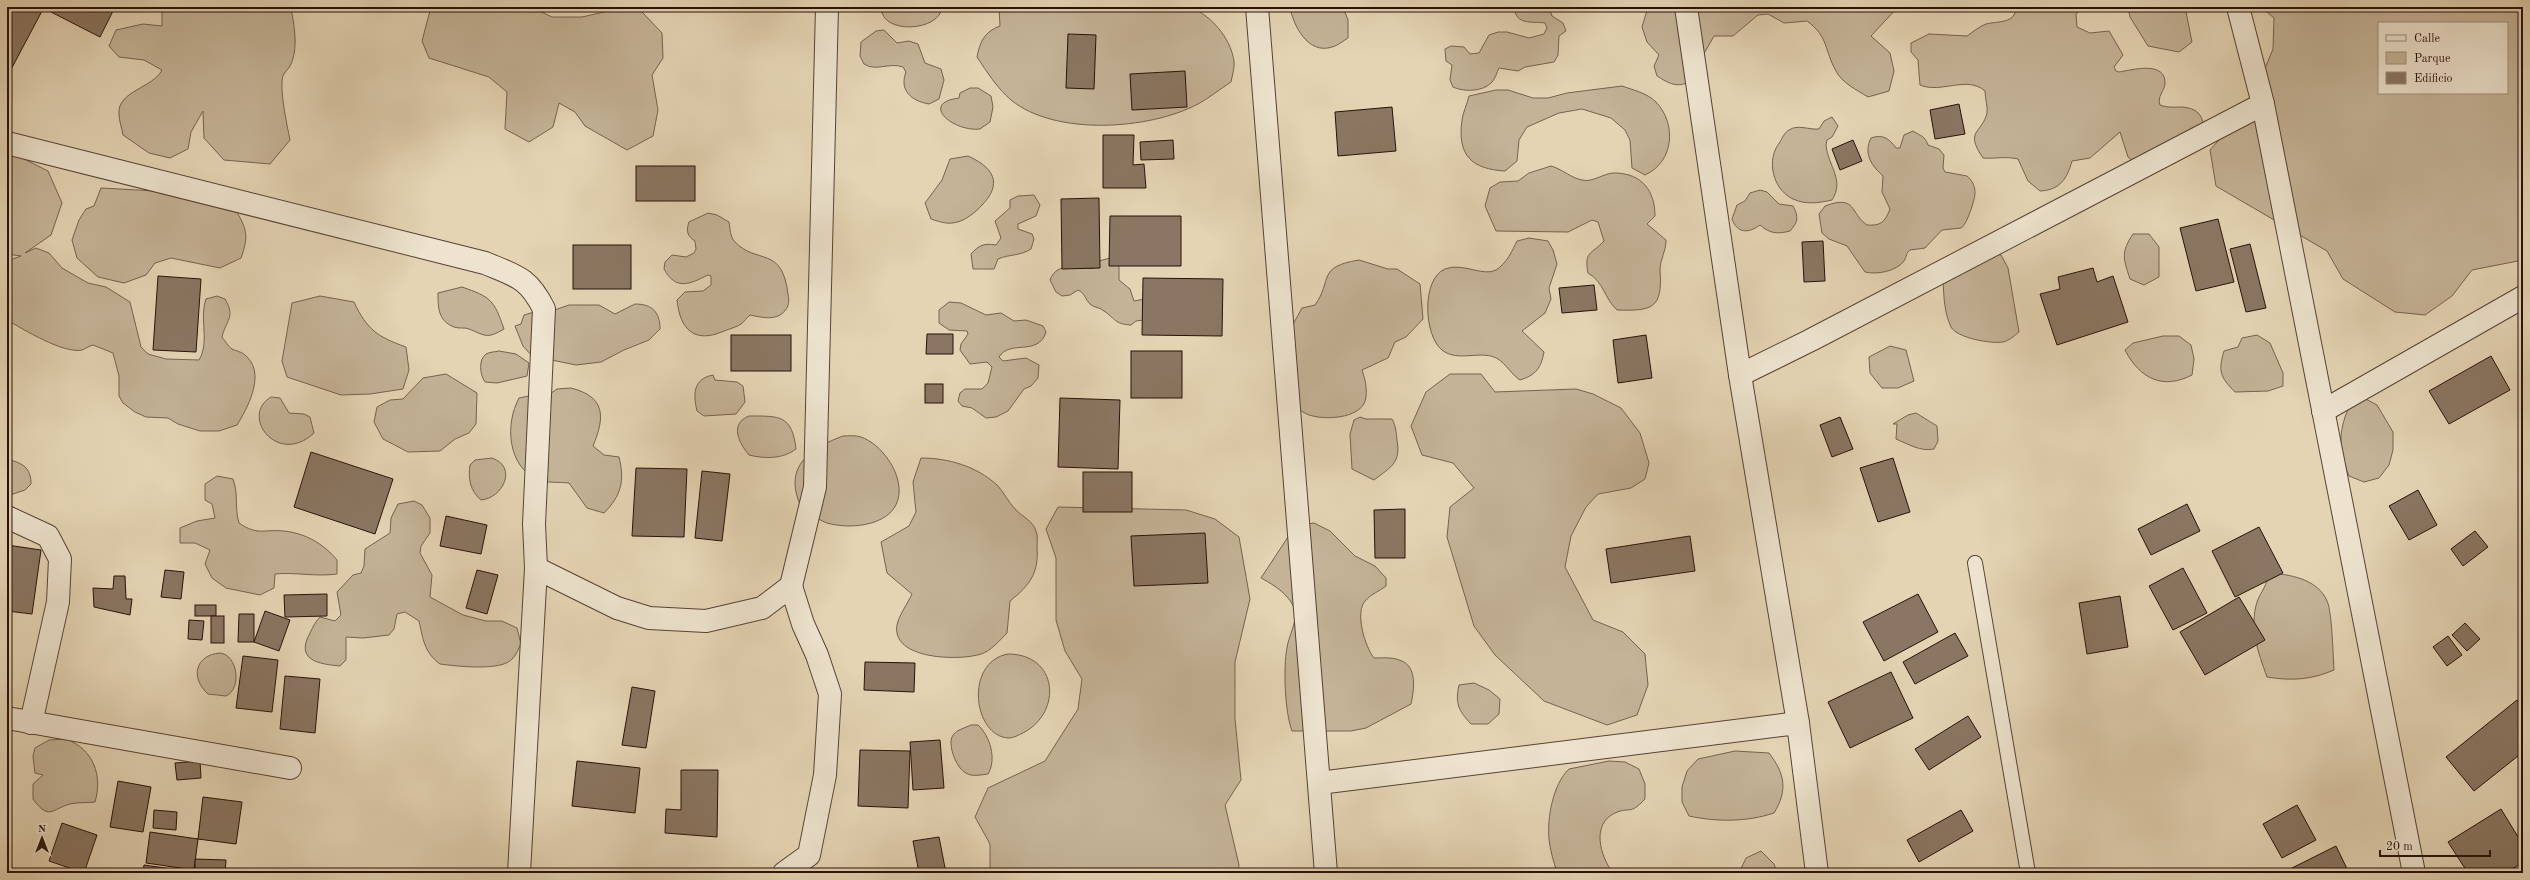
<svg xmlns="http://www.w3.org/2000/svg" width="2530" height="880" font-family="'Old Standard TT',serif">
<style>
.green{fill:#c4b397;stroke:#766250;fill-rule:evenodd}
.building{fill:#8a7662;stroke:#281109}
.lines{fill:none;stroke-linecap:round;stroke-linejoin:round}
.lane-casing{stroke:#574234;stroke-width:16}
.street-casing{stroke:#574234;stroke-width:24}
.lane{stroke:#ede3ce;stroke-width:14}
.street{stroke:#ede3ce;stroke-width:22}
</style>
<rect width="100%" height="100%" fill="#e4d4b4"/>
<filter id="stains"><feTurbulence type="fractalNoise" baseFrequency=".005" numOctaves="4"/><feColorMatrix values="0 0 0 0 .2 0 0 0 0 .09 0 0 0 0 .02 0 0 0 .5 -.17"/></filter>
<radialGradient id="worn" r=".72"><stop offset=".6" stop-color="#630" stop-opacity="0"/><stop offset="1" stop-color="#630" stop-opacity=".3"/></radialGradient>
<g class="green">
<path d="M162,7L291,8C294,25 299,49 290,66C289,69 284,72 283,76C279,88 287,125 290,140L270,164L224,160L204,138L203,111L191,132L188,149L170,158L149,153L123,135C122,128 119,121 119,114C117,91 153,88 162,70L144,60L119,57L109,46L116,30L143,24L162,26Z"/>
<path d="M431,7H531L552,17H582L621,8L642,12L662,33L663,58L652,75L658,110L653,136L627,150L585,126L575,112L559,103L553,127L529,142L505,129L507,92L489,77L429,58L422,41Z"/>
<path d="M881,7H942C941,31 881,36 881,7Z"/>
<path d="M999,7H1191C1212,17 1230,37 1234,61C1235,67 1232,76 1231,82C1220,89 1209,98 1198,104C1149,130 1055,136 1011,100C997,88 987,72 977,57C980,42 984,32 1000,26Z"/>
<path d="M1290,7H1343L1348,20V38C1343,41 1337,46 1332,47C1308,55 1293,25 1290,7Z"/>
<path d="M1514,7H1549L1552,16L1563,23L1566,31L1559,36L1558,55L1554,62L1525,67L1518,71L1499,68C1497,72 1495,79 1492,82C1483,92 1464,92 1453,87L1450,80L1452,65L1446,61L1445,49L1451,46L1464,47L1470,54L1479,53L1489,35L1498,32H1507L1529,38L1544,34L1547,28L1545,23C1532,21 1516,26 1514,7Z"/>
<path d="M1648,7H1898L1871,36L1890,53L1894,71L1889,91L1868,97C1857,90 1842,83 1836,71C1824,50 1829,37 1807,21L1784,23L1768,14L1758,15L1733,36H1714L1702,57L1700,77C1680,87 1676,88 1657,76L1654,66L1659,55L1647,42L1642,27Z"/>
<path d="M2016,7H2083L2076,14L2077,27L2090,33L2109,31L2123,55L2114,67L2116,71L2119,72C2132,70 2166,60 2165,84C2164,92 2157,96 2160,105C2168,108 2175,107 2182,107C2209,109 2204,130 2200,148L2183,157L2134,162L2128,157L2120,132L2090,158L2072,161C2067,179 2060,190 2040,191L2028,181L2018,159C2005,156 1995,159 1983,158C1964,130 1982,134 1987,113C1988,107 1985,98 1985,91C1967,75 1941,94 1920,85L1918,60L1911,52V43L1929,34L1967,36C1973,32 1978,27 1986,24C1997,21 2016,24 2016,7Z"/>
<path d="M2128,7H2185L2192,42L2179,52L2148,46L2130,17Z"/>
<path d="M2261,7H2523V260L2472,270L2452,296L2425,315L2395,312L2343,279L2327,251L2216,186L2210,150L2250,105L2273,49L2274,18ZM2379,23H2507V93H2379Z"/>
<path d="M884,30L897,43L909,41L918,44L925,63L941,69L944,80L939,99L929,104C911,101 899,90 906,72L903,67C889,62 876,72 864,64L860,56L861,42L876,31Z"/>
<path d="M1622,86C1633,90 1647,93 1656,102C1677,124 1674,162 1645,175L1632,168L1630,140L1625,130L1611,118L1582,109L1559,113L1527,127L1519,140L1517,161L1505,171C1472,169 1457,156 1462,120C1463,112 1467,105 1469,96L1496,90H1508L1533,98H1548L1567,93Z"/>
<path d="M970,88H978L991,96L993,107L990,122L980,129C953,132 919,103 959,98L960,93Z"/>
<path d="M1832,117L1838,126L1832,137L1827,140L1826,145C1828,166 1845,180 1832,200C1818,203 1806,205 1793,199C1772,189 1766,159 1780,142C1782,138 1785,132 1789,130C1798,124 1809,130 1819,129L1824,121Z"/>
<path d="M1913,131C1922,137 1924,135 1928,145L1939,149L1944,155L1943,168L1945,172L1967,176C1972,180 1975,186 1975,193C1975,199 1967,225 1961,228L1942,230L1925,248L1910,250C1906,253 1907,256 1904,261C1897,271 1877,275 1865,272L1847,246L1829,239L1822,233L1819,214L1825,206C1857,194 1850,214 1867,225C1881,226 1885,222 1890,209L1882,192L1883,176C1872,166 1863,154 1871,138C1882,134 1889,138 1896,148H1900L1904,135Z"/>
<path d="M7,156H18L48,171L62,203L51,235L25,253L36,248L49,253L62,268L88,283L106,287L130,302L141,347L148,354L166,359L199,360C210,342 199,319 206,299L217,296L225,299C236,317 226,320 222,337C225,341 229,347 232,349C239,352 243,352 248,358C265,376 247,409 237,425L219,431H200L178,424L168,418L146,417L135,412L123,403L119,396V376L113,353L93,345C89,346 85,349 82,350C63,354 23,329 7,320V261L21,256L7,254Z"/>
<path d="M968,156C999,170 1002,188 976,211C969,217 962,222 952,223C946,224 937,221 931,219L925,203L942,180L950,159Z"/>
<path d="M1551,166C1562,169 1571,178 1582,180C1592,183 1604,173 1614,173C1642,173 1655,191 1655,216L1647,224L1666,240C1666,251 1660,260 1660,270C1663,309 1652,311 1617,310C1604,298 1604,282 1588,273C1584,251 1591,255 1604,241L1598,222L1592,220L1568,232L1496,231L1485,206L1490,188L1500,182L1518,181L1529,173Z"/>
<path d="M101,188L174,192L235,209C247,229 249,236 241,258L220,268L171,258L155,263L146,275L124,283L98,277L77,258L72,240L79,220L86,209L94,206Z"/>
<path d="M1760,190L1767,192L1779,204L1793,206C1799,217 1798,222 1790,231C1778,234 1770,234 1760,225C1748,234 1737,233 1732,219L1737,205L1745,201L1750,193Z"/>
<path d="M1034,195L1040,205L1036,216L1018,224V229L1032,234L1034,239L1031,249C1020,256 1010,254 998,259L994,269H973L971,254C979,245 984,243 996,245L1001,238L995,221L1010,208V200L1018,196Z"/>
<path d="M708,213L717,215L729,222C730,228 730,237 735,242C757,265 782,245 788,294C790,303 788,310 780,315C772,320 760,317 750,315C746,318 745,321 741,324C737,327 729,329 724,331C695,344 680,330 677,300L685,292L703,291L711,285V276L708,275C690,284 676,291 664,269L665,262L672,255L686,257L694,253L696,249L695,241C687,236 686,231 689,222Z"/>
<path d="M2133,234H2149L2159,247V277L2144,285L2130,279C2123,258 2121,252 2133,234Z"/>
<path d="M1529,238L1548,241L1553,250L1557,264L1549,288L1551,299L1545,313L1522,331L1544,352C1541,368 1536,375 1520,380C1511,374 1506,364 1498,359C1482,349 1458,363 1442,350C1424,336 1421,279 1445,269C1461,262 1484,277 1496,270C1507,263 1512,251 1517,241Z"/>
<path d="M1985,253L2001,255L2008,268L2019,332C2015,335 2009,341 2003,342C1991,344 1957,338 1951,327C1944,312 1944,297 1943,281Z"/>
<path d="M1110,258L1119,266V280L1130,289L1134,301L1145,299L1144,320L1136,321L1131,325C1114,324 1116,319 1104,311C1100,307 1094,308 1090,304C1085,299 1085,293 1078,290L1070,295L1062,296L1056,292L1050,280C1058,259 1079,271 1095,268L1099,261Z"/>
<path d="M1359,260L1388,269H1397L1420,284L1423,319L1406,337L1395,342L1388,358L1362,370C1365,378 1367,388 1366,397C1364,418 1328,420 1313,416C1306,415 1300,410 1294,406L1291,328L1302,308L1315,305C1333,280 1316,267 1359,260Z"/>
<path d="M462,287C491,297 494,300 504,329C487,339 486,336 469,329C465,327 459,329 454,327C438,321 438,307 438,293Z"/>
<path d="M320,296L354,302C367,330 378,337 406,347L409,370L403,389L370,394L341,395L287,377L282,361L292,303Z"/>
<path d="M949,302L961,303L986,315L1001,313L1014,321L1026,320L1043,326L1046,332C1038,357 1010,339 999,357L1003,361L1026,358L1039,365L1038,378L1031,386L1024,389L1008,411L996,417L986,418L972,408L962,406L958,401L960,393L965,389H982L988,383L992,367L987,362L970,364L960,350L961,344L968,334L967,331L949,330L939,323V310Z"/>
<path d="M635,304C652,304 660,312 660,329L649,340L624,350L601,362L576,365L532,356L523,346L515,326L521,324L524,315L534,312L546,313L569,305H599L615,314Z"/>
<path d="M2257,335L2270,343L2283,373V386L2268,391L2235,392C2220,377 2218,371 2224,351L2238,347L2242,338Z"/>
<path d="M2163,336H2179L2191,345L2194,359L2192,375C2163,390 2140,379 2125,350L2133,343Z"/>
<path d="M1890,346L1906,350L1914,381L1898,388H1882L1870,373L1869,357Z"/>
<path d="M499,351L516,354L529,363L527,376L497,383L485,382C480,375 478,360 486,354C489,352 495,352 499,351Z"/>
<path d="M446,374L477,393L476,424L469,433L455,439L440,451L408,452L383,439L374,422L377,407L390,400L403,399L423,378Z"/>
<path d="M1450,374H1481L1495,392L1576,389L1593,394L1621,408L1640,433L1649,463L1645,479L1631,488L1598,494L1586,507L1571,536L1565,567L1593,620L1623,632L1645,654L1648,685L1637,715L1607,725L1544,701L1495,655L1474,626L1447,537L1450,507L1474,488L1453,463L1422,455L1411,426L1426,392Z"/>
<path d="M713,375L715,380L737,382L743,386L745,402L736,414L704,416L697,411C693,394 693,379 713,375Z"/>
<path d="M571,388C606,397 605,417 593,446L604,455L619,457C625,481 621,496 604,513L587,508L569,483C560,482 546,483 538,480C507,466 505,424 519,398L534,395L544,398L557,389Z"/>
<path d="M271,397L280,398L289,413L304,414L310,417L314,433C278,467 239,416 271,397Z"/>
<path d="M2364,398L2377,405L2393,432V450L2389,465L2379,478L2364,482L2349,476C2338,449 2338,429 2351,403Z"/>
<path d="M1916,413L1937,426L1938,441L1934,449C1921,452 1908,444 1896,439L1897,424H1893L1908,415Z"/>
<path d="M749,416C780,416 792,415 796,449C783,459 765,459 749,455C739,443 729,424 749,416Z"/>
<path d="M1360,417L1366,419H1392C1396,426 1396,432 1397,440C1401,463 1391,467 1374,480L1352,469L1350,434L1354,420Z"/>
<path d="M843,436C848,436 855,435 861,437C881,444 901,471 899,494C896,526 851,530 827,523C821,521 816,517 811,515C803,511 799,504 797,496C787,462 816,446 843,436Z"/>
<path d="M492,458C518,467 503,498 481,500C470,491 468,478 470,465L475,460Z"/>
<path d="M921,458C948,458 976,466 997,485C1004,492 1008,502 1016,510C1023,517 1033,521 1036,531C1038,536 1037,542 1037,547C1039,573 1030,585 1010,601L1007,633C1000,640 991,651 981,654C960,661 891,660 897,625C899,615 908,603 912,594L887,573L881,542L909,526L916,512L913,482Z"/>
<path d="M7,459C22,463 31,467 31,484L25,490L7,496Z"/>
<path d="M217,476L233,479C239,496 234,506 239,523C258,536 263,529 284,531C305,533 324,544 337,560V574C316,577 296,572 275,574L274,588L260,595L226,588L212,578L205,564L210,550L195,543H180V528L197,521L215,518L212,504L205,500V484Z"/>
<path d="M414,501L422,505L430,518V533L421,546L420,553L432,575L430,597L463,615L486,621H502L517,628L521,644C518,649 517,654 513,658C503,672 456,666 440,664C424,652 423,639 419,621L405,612L397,614L394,629L389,635L363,638L346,637V660L340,666C318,664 295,660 310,633C313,627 315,622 320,617L335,621L341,615L337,592L353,575L361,573L364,566L365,549L390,533L391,518L398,504Z"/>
<path d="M1058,507L1186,510L1215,519L1239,537L1250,599L1235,662V719L1241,780L1225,805L1239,865L1238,873H990V844L975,817L988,788L1045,761L1078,709L1082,679L1065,651L1056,620V558L1046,529Z"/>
<path d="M1314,523L1330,531L1355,556L1375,566L1386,578V586C1380,591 1371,594 1366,600C1354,611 1365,647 1374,658C1382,658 1392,657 1399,660C1418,665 1414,690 1411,704L1366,728L1351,731H1292C1285,713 1283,668 1287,648C1288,638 1297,622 1295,612C1292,596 1274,585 1261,578L1288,537L1300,525Z"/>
<path d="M2268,573C2289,574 2318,579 2327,601C2332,611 2333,655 2334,670C2311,680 2291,681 2267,677C2258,652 2249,628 2257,602C2261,591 2268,585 2268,573Z"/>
<path d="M220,653C238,655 242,689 226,696L208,694C190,678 195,655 220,653Z"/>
<path d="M1008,654C1058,654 1063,712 1023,733C1018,735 1014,738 1009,738C973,737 964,662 1008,654Z"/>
<path d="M1474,683L1489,690L1500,699L1499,714L1488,724H1471C1458,710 1455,703 1459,685Z"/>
<path d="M971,725H978C990,736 997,759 988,774C980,775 972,777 966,773C957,769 948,747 952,737C955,730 965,728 971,725Z"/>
<path d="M66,739C93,749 103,775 95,802C87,803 78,802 70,804C52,809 49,821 33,799V784L43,775L35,773L33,756L35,748L49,740Z"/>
<path d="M1735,751L1769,753C1785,774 1788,790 1774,813C1747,822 1717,822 1689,816L1682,802V787L1687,771L1698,759Z"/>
<path d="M1609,761L1625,762L1639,769L1645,784V799C1629,816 1631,806 1615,813C1591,824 1600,856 1613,873H1557C1554,862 1550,851 1549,839C1547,818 1553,784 1569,769Z"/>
<path d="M1761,851L1774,864L1777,873H1739L1746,858Z"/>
</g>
<g class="building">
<path d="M7,7H35L42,11L7,77Z"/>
<path d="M54,7H115L100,37L51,12Z"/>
<path d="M1068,34L1096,35L1094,89L1066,88Z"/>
<path d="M1185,71L1187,107L1132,110L1130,74Z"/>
<path d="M1959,104L1965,134L1935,139L1930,110Z"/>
<path d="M1392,107L1396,151L1338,156L1335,112Z"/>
<path d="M1103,135H1134L1133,165L1144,164L1146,188H1103Z"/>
<path d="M1173,140L1174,159L1141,160L1140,142Z"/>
<path d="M1853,140L1862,161L1840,170L1832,149Z"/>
<rect x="636" y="166" width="59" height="35"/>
<path d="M1099,198L1100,268L1062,269L1061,199Z"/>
<path d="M1110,216H1181V266H1109Z"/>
<path d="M2218,219L2234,282L2196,291L2180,228Z"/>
<path d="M1823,241L1825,281L1804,282L1802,242Z"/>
<path d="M2250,244L2266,308L2246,312L2230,249Z"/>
<rect x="573" y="245" width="58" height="44"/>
<path d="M2093,268L2097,282L2113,276L2128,322L2057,345L2040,294L2060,289L2058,277Z"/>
<path d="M158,276L201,279L196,352L153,350Z"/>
<path d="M1143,278L1223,279L1222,336L1142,335Z"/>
<path d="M1594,285L1597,310L1562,313L1559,288Z"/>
<path d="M927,334H953V354H926Z"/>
<rect x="731" y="335" width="60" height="36"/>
<path d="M1646,335L1652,378L1618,383L1613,340Z"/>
<rect x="1131" y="351" width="51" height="47"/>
<path d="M2491,356L2510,390L2449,424L2429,391Z"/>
<rect x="925" y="384" width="18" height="19"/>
<path d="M1060,398L1120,400L1118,469L1058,467Z"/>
<path d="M1840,417L1853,449L1832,457L1820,425Z"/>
<path d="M311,452L393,479L375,534L294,507Z"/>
<path d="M1893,458L1910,512L1878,522L1860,468Z"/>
<path d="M636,468L687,469L684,537L632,536Z"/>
<path d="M702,471L730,474L722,541L695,538Z"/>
<rect x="1083" y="472" width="49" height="40"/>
<path d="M2418,490L2437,525L2409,540L2389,506Z"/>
<path d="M2187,504L2200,531L2151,555L2138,529Z"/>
<path d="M1405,509V558H1375L1374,510Z"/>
<path d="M446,516L487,525L481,554L440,546Z"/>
<path d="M2259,527L2283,573L2235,597L2212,551Z"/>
<path d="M2475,531L2488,547L2463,566L2451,549Z"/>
<path d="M1205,533L1208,583L1134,586L1131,536Z"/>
<path d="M1690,536L1695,571L1611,583L1606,549Z"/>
<path d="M7,545L41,550L32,614L7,611Z"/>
<path d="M2183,568L2207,613L2173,630L2149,586Z"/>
<path d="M165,570L184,572L181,599L161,597Z"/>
<path d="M477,570L498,575L487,614L466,608Z"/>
<path d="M114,576H125L126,599H132L130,615L94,607L93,588L113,589Z"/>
<path d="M327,594V616L285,617L284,595Z"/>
<path d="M1918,594L1938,632L1884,661L1863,622Z"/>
<path d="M2120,596L2128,647L2087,654L2079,603Z"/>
<path d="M2239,597L2265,640L2205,675L2180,632Z"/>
<rect x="195" y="605" width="21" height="11"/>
<path d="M265,611L290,620L279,651L254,642Z"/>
<path d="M239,614H254V642H238Z"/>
<rect x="211" y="616" width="13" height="27"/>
<path d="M189,620L204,621L202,640L188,639Z"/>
<path d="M2465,623L2480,639L2467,651L2452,635Z"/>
<path d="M1955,633L1968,656L1915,684L1903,662Z"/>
<path d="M2448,636L2462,655L2447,666L2433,647Z"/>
<path d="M243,656L278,660L272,712L236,708Z"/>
<path d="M865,662L915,663L914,692L864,690Z"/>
<path d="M1891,672L1913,718L1850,748L1828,702Z"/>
<path d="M285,676L320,679L315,733L280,729Z"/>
<path d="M632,687L655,691L646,748L622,745Z"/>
<path d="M2517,700L2523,708V752L2474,791L2446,757Z"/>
<path d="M1968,716L1981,737L1929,770L1915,749Z"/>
<path d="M940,740L944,788L913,790L910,742Z"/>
<path d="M860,750L910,751L908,808L858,806Z"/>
<path d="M200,761L201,778L177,780L175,763Z"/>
<path d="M577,761L640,768L635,813L572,806Z"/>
<path d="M681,770H718L717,837L665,833L666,809L681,810Z"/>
<path d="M118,781L151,787L143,832L110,827Z"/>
<path d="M203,797L242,802L236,844L198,839Z"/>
<path d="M2297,805L2316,840L2282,858L2263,824Z"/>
<path d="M2501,809L2523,845V862L2506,873H2468L2448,842Z"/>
<path d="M154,810L177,812L176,830L153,828Z"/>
<path d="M1961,810L1973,831L1919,862L1907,840Z"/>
<path d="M62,823L97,835L84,873L49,861Z"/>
<path d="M150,832L198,839L194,870L146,863Z"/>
<path d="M939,837L946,873H919L913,841Z"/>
<path d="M2336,846L2349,873H2285L2284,872Z"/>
<path d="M195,859L226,860L225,873H195Z"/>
<path d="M144,865L179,870L178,873H143Z"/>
</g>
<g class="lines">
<g class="lane-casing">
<path id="lane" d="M1975,563L2028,873"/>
</g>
<g class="street-casing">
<g id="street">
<path d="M1257,7L1326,873"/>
<path d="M1686,7L1740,375L1811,340L2263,104"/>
<path d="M2238,7L2263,104L2414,873"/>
<path d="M7,143L485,263C516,276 528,277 544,309L534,524L536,568"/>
<path d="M1740,375L1798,723"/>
<path d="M2323,411L2523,297"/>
<path d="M7,517L48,536L60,559L58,602L31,723"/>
<path d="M7,718L290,768"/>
<path d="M1319,783L1798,723L1817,873"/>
<path d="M519,873L536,568L617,608L649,618L706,621L762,608L791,586L815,487L827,7"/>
<path d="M784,873L809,855L825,775L830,694L817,655L803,624L791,586"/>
</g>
</g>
<use href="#lane" class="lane"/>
<use href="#street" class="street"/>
</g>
<rect width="2530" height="880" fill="none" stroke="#e4d4b4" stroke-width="24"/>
<rect x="8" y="8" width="2514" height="864" fill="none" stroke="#281109" stroke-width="2"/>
<rect x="12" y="12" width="2506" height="856" fill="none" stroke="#281109"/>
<rect x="2378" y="22" width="130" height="72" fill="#ede3ce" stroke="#9e8f7f"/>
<rect x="2386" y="35" width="20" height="6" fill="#ede3ce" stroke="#9e8f7f"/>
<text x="2414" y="42" font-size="12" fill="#281109">Calle</text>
<rect x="2386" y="52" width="20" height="12" fill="#c4b397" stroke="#9e8f7f"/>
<text x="2414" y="62" font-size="12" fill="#281109">Parque</text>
<rect x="2386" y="72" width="20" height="12" fill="#8a7662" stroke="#9e8f7f"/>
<text x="2414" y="82" font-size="12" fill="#281109">Edificio</text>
<g transform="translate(42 838)" stroke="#ede3ce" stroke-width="3" paint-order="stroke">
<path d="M0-3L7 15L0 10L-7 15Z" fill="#281109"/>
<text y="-6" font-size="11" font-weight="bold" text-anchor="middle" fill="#281109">N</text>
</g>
<path d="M2380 850v6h110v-6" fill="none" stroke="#281109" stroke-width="2"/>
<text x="2386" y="850" font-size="12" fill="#281109" stroke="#ede3ce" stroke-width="3" paint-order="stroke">20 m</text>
<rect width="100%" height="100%" filter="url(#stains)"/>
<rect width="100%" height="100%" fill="url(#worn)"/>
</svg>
